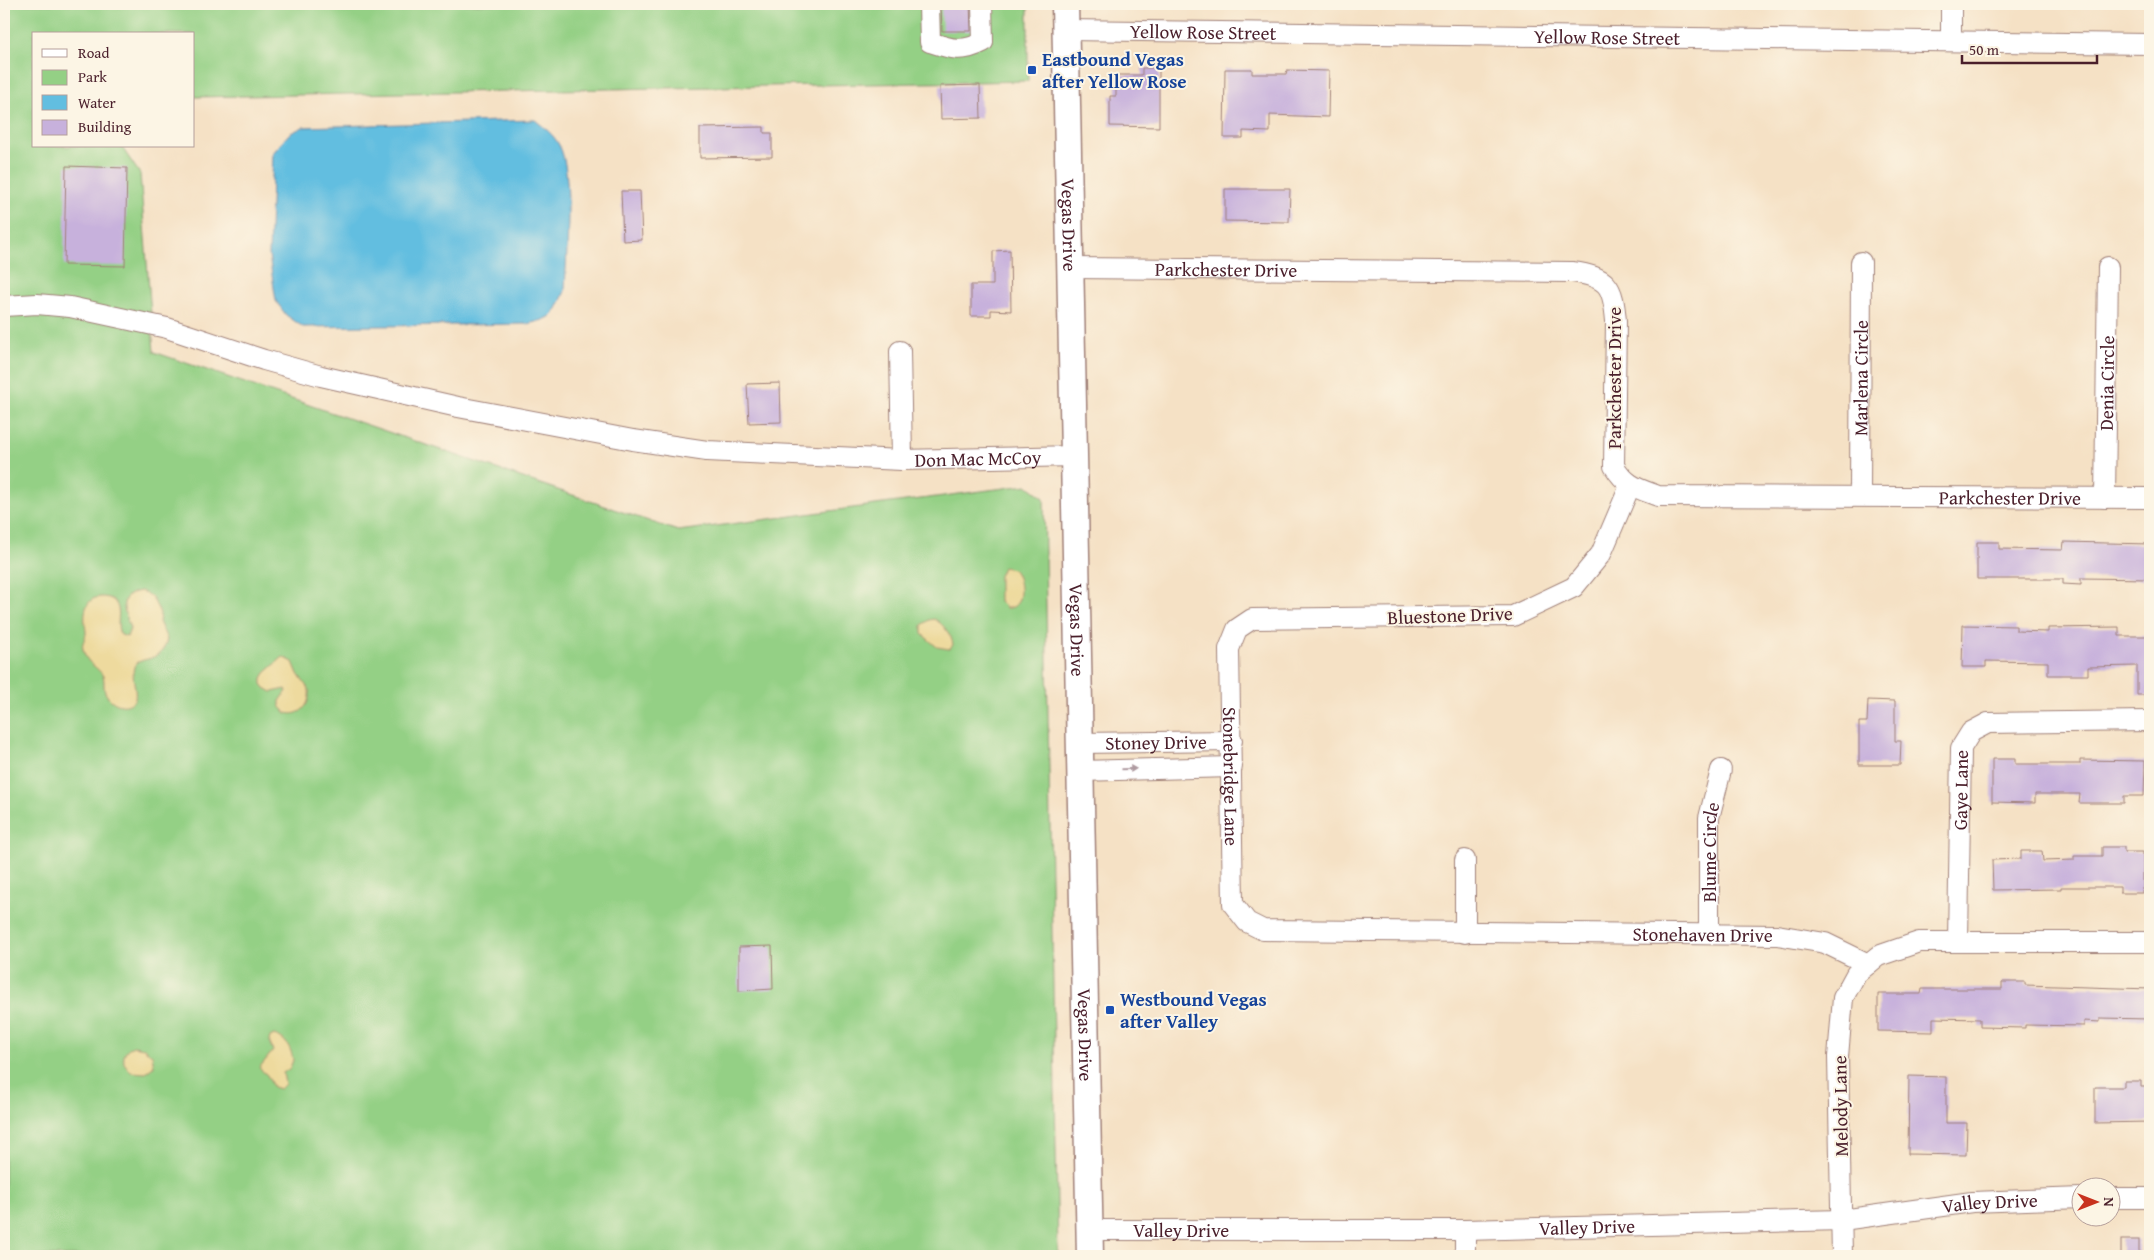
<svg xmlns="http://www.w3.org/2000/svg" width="2154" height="1260" font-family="'Gentium Book Plus',serif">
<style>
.green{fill:#94d085;stroke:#6f7858}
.sand{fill:#eeda9e;stroke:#9c7c64}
.water{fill:#62bee0;stroke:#566e86}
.building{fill:#c7b1dc}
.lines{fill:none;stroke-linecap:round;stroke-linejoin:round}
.minor-casing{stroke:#a08078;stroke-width:22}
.major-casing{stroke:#a08078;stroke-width:29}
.minor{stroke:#fff;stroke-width:20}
.major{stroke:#fff;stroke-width:26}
.oneway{fill:#ae9aa0}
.transit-dot{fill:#1a4fb4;stroke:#fcf5e5;stroke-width:2}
.labels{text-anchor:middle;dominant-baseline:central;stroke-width:4;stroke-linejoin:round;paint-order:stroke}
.street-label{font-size:19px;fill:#4a1f2b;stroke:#fcf5e5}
.transit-label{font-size:19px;font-weight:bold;fill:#164399;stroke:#fcf5e5;text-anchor:start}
</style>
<rect width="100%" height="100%" fill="#fcf5e5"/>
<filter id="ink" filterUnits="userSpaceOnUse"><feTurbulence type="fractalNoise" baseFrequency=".02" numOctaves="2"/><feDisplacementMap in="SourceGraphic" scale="10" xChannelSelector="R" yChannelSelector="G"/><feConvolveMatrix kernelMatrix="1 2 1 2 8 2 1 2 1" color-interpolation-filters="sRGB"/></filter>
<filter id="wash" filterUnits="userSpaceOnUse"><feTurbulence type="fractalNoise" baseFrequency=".0096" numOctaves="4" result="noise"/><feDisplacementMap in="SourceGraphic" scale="20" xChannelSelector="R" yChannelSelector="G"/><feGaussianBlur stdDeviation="1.12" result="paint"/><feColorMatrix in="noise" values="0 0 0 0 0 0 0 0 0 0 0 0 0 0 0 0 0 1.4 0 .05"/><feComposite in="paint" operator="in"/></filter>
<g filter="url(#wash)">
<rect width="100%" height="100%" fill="#f5e1c5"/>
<path class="green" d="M4,4H1028V81L194,97V34H34V146H121L140,174L154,352L678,531L1027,485L1044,498L1058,1256H4Z"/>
<g class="sand">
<path d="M1003,567L1013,569C1022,578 1025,610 1006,608L999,601V576Z"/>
<path d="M141,591L152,597L160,613L159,622L167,639C162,665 138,655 134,667C131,677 137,689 135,699C127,711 110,704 105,692C103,687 105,681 103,676C98,666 86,665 83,649C81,642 87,637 86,631C84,618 82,598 101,597C106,597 112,598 115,602C123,612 114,625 121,635L127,637L130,629C126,613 114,595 141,591Z"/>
<path d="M934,619C943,623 952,636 953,645L949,649L937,647L922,634V625L929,620Z"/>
<path d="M283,657L293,662L298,674L309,690C311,704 301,717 286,713L280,706V701L287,691L286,689L272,692L265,688L262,684V678L265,673Z"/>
<path d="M274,1035C286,1038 291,1048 293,1060L290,1068L283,1073L285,1084L280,1089L273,1087L267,1075L259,1068L273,1051L269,1041L270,1037Z"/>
<path d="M134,1046L144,1048L152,1055L154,1066L146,1073L131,1072L124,1063C123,1055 125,1048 134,1046Z"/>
</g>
<path class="water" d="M535,120C545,128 553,134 559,145C574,172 566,257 565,291C554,317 554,318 527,324L303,327L286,315L276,301L269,255L273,153L289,134L303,127Z"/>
<g id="blocks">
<g class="building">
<path d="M941,4H970L971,31H942Z"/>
<path d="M1142,68H1159V127L1110,126V96H1116V75H1142Z"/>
<path d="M1225,69H1252V74H1286L1287,70L1329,71L1328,117L1270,115V132L1243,131V138H1224Z"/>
<path d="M980,85L981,118L941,119L940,86Z"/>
<path d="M764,127V133H772V157L700,158V128Z"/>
<path d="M66,166L127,168L125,266L64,265Z"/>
<path d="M1225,189H1290L1289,222L1225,221Z"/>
<path d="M621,191H640L642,240L623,241Z"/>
<path d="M1010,250L1011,311L991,310V316H971V285H993V251Z"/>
<path d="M780,383L781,422L749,423L747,384Z"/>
<path d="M1977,542H1999V549L2063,550L2064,542L2150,544V579L2081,578V585L2063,584V579H1977Z"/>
<path d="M1963,625L2016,626V631L2048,632V628L2119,627V636H2150V695H2137V666L2088,667V675H2048V662L1986,661V667H1962Z"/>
<path d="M1868,700L1895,701V741H1901L1900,765H1859V722H1867Z"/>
<path d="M1992,759H2015V764H2080V760L2145,761L2144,796H2124V803H2079L2080,794H2035V803L1992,802Z"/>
<path d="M2102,847H2124V852H2143V893H2120V887H2061V889L1993,890L1992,860L2021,859V851H2042L2043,861L2074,860V856H2102Z"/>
<path d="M772,946L773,989L739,991V947Z"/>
<path d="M2002,982H2025V985L2150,989V1019L2100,1018V1022L2084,1021V1026L2025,1025V1028L1980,1027V1019L1933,1018V1032L1878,1031V994H1921L1922,989H2002Z"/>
<path d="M1909,1076L1946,1077V1123H1967L1966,1155L1908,1154Z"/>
<path d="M2124,1081H2141V1087H2150V1122L2095,1123V1087H2124Z"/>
<rect x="2121" y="1240" width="18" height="16"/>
</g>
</g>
</g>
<g filter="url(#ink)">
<use href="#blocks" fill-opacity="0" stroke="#a08078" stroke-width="1"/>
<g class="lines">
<g class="minor-casing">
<g id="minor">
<path d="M929,4L930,42C951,49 962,53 983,42L982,4"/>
<path d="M1951,4V41"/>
<path id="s1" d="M1065,30L2150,44"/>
<path id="s2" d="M1070,268L1572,272C1608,277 1613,285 1616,321L1614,466C1626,486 1637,488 1658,496L2150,498"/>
<path d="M4,306L37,304L70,307L167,328L264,360L321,376L458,407L633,440L707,451L902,460"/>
<path id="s3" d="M900,351L902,460L1074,456"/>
<path id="s4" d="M1630,486L1601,554L1574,587L1513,616L1252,619L1237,629L1229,649L1233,904L1247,922L1263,930L1777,935L1825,943L1868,964"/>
<path id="s5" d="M1860,496L1861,262"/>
<path id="s6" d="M2105,498L2108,267"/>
<path id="s7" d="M1080,743L1232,741"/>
<path d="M1080,771L1232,767"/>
<path d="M1465,860V933"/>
<path id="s8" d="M1709,934V818L1721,770"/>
<path id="s9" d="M1958,942L1961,748L1971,732L1988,723L2150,721"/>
<path d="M2112,1198H2150"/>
<path id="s10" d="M1089,1230H1465L1842,1220L1972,1202L2082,1198"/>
<path d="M1465,1230V1256"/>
<path d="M1842,1256L1838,1057L1843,998L1856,974L1878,956L1919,942H2150"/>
</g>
</g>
<g class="major-casing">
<g id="major">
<path id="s11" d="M1065,4L1090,1256"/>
</g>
</g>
<use href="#minor" class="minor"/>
<use href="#major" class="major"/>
</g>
<defs><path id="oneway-solid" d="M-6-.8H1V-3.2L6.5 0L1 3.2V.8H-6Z" transform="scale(1.25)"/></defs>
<use class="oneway" href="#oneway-solid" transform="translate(1129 769) rotate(-1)"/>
</g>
<g class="transit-dot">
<rect x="1027" y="65" width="10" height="10" rx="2.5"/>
<rect x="1105" y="1005" width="10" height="10" rx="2.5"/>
</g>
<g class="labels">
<g class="street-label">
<text stroke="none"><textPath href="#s1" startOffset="138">Yellow Rose Street</textPath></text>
<text stroke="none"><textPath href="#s1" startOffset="542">Yellow Rose Street</textPath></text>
<text stroke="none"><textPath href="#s11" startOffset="221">Vegas Drive</textPath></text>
<text stroke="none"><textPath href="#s2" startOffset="156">Parkchester Drive</textPath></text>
<text transform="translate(1614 378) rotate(-90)">Parkchester Drive</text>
<text stroke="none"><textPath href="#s5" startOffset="118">Marlena Circle</textPath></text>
<text stroke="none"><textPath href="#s6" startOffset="115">Denia Circle</textPath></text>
<text stroke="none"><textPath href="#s3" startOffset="185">Don Mac McCoy</textPath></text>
<text stroke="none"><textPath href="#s2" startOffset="1129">Parkchester Drive</textPath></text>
<text transform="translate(1450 615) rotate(-2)">Bluestone Drive</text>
<text stroke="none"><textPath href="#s11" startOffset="626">Vegas Drive</textPath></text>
<text stroke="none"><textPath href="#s7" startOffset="76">Stoney Drive</textPath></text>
<text stroke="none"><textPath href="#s4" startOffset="612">Stonebridge Lane</textPath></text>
<text stroke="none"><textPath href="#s9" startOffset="152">Gaye Lane</textPath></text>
<text stroke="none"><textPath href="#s8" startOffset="82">Blume Circle</textPath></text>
<text stroke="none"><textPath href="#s4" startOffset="1220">Stonehaven Drive</textPath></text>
<text stroke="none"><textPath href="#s11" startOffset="1031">Vegas Drive</textPath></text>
<text transform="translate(1840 1106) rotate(-91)">Melody Lane</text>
<text stroke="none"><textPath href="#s10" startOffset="902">Valley Drive</textPath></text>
<text stroke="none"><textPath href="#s10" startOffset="498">Valley Drive</textPath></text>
<text stroke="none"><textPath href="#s10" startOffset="92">Valley Drive</textPath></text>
</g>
<g class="transit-label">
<text x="1042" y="59">Eastbound Vegas<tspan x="1042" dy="22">after Yellow Rose</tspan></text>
<text x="1120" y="999">Westbound Vegas<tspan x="1120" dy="22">after Valley</tspan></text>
</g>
</g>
<rect width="2154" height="1260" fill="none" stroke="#fcf5e5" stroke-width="20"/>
<rect x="32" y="32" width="162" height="115" fill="#fcf5e5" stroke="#b59f9b"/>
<rect x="42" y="49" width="25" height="8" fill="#ffffff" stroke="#b59f9b"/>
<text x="78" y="58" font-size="15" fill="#4a1f2b">Road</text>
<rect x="42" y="70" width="25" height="15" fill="#94d085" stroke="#b59f9b"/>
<text x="78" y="82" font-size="15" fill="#4a1f2b">Park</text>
<rect x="42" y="95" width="25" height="15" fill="#62bee0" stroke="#b59f9b"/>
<text x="78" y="108" font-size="15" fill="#4a1f2b">Water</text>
<rect x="42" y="120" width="25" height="15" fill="#c7b1dc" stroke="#b59f9b"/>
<text x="78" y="132" font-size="15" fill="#4a1f2b">Building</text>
<g transform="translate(2096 1202) rotate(90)"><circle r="24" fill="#fcf5e5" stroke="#b59f9b"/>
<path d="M0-4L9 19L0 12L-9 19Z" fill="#c8321e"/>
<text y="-8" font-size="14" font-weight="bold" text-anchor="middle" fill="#4a1f2b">N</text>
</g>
<path d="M1962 55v8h135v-8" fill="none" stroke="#4a1f2b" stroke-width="2.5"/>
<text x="1969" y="55" font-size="15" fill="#4a1f2b" stroke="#fcf5e5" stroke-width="4" paint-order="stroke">50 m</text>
</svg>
